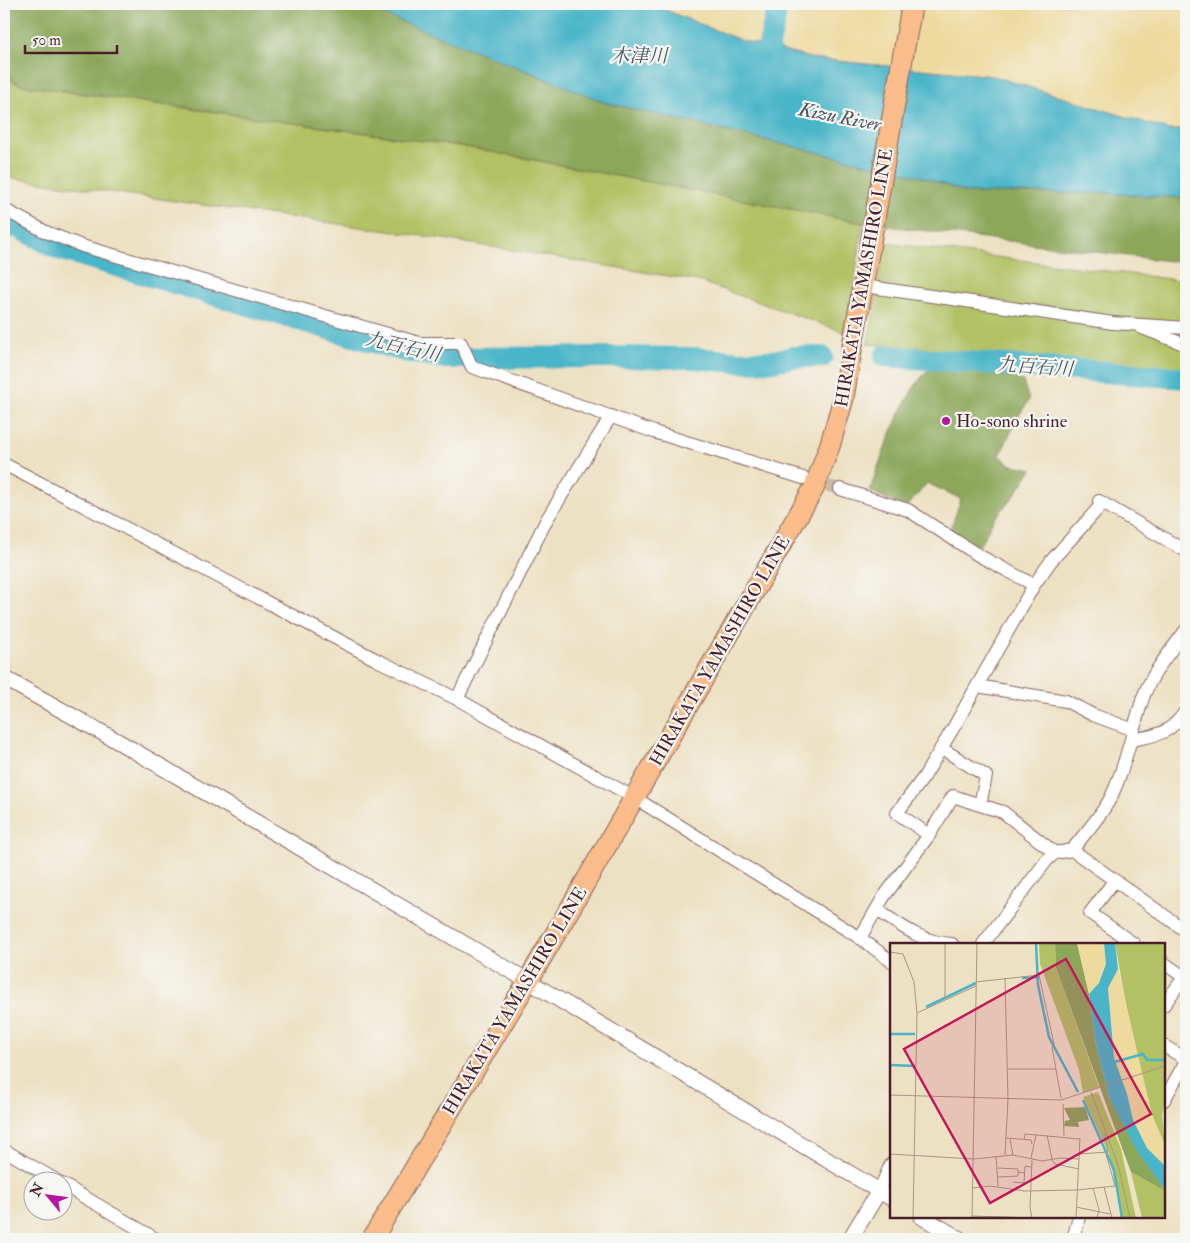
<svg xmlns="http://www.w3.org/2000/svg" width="1190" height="1243" font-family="'IM FELL Double Pica','Noto Serif JP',serif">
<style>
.green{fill:#b1c164;stroke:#7e7048}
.forest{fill:#8ca75a;stroke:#6b6342}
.sand{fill:#eeda9e;stroke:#9c7c64}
.water{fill:#4ab5c8;stroke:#4a6a7a}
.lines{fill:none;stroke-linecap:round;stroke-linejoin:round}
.stream{stroke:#4ab5c8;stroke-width:4}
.river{stroke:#4ab5c8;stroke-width:22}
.minor-tunnel{stroke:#ccbaa5;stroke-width:12;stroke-dasharray:12 6;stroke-linecap:butt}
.minor-casing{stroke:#836360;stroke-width:14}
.tertiary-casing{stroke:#836360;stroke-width:17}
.primary-casing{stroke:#836360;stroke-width:22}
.minor{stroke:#fff;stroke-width:12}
.tertiary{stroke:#fff;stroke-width:15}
.primary{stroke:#f9bc8a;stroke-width:20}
.poi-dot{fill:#b5179e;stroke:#f6f6f2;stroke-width:2}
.labels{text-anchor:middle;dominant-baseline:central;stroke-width:4.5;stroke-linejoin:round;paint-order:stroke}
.street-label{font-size:18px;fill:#4a1f2b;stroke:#f6f6f2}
.poi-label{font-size:18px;fill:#4a1f2b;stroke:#f6f6f2;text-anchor:start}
.water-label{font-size:19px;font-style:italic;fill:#4a5462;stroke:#f6f6f2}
.inset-river{fill:none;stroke:#4ab5c8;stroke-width:2.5}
.inset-road{fill:none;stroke:#ac9386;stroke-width:1}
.view{fill:#c2185b;fill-opacity:0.15;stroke:#c2185b;stroke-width:2.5}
.inset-edge{fill:none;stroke:#4a1f2b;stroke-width:2.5}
</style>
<rect width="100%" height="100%" fill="#f6f6f2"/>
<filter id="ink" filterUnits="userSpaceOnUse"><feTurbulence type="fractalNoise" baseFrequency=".02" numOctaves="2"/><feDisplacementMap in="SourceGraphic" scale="10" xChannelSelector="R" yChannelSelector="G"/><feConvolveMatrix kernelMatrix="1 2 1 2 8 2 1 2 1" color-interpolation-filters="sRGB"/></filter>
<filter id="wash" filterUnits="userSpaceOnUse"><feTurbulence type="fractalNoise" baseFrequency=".0096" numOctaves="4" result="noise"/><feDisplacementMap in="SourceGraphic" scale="20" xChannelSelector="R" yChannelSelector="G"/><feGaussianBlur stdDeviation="1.12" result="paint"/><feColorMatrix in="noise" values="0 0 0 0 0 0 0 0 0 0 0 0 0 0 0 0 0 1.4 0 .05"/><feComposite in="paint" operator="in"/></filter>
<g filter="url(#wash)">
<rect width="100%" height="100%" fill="#ede1c3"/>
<g class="green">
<path d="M4,76L21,85L466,147L863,223L847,333L698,281L437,238L4,177Z"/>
<path d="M885,243L1186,281V369L868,344Z"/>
</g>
<g class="forest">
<path d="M4,4H358L607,103L923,177L967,193H1103L1186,198V263L863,223L466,147L21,85L4,76Z"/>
<path d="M947,366L1010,377L1023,381L1029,400L1018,417L1000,455L1009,464L1032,469L1014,496L994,519L977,550L957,537L951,528L961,499L927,483L909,505L903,506L870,491C878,465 908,380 932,368C935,366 942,366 947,366Z"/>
</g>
<path class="sand" d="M650,4H1186V130H1169L993,76L814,59L740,40Z"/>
<path class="water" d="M358,4H650L740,40L814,59L993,76L1169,130H1186V198L1103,193H967L923,177L607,103Z"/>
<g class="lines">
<g class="stream">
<path d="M4,249L15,226"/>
<path d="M4,1158L28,1171"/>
<path d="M134,1239L138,1233"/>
</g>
<g class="river">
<path d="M762,78L778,4"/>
<path d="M4,220L59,249L404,351L446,358L609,357L693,358L740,362L773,361L793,357H822"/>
<path d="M885,356L1186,378"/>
</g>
</g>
</g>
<g filter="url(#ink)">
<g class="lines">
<path class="minor-tunnel" d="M810,481L840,489"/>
<g class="minor-casing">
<g id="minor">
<path d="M4,212L5,210L46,232L82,246L419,343H461L472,367L654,432L803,478"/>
<path d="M864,286L1113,323L1186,328"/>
<path d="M1142,328L1186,345"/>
<path d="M4,464L375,659L457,699L635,798L860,938L891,961"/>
<path d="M840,489L908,510L978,555L1034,585"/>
<path d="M1099,501L1186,551"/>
<path d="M977,686L1066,701L1093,715L1134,730"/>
<path d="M457,699L547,519L611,416"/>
<path d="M1132,740C1161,734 1167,735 1186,711"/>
<path d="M941,748L986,776L980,805L1003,812L1055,853"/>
<path d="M929,835L897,813L924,777L955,725L1034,585L1051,561L1103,503"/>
<path d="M1072,850C1085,833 1103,814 1112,795C1126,765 1131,735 1141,704C1149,676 1169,653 1186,630"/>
<path d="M1114,881L1090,913L1134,944"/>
<path d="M877,910C901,926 923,943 952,944"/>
<path d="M860,938L883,898L929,835L953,796L980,805"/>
<path d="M983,944L1047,860L1055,853L1072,850L1186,931"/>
<path d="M1164,963L1184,977L1164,1005"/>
<path d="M1164,1046L1186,1059"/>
<path d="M1164,1100L1186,1061"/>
<path d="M4,1150L56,1180"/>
<path d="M62,1184L156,1239"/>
<path d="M879,1191L891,1164"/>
<path d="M1073,1239L1079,1217"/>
</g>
</g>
<g class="tertiary-casing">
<g id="tertiary">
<path d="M4,678L119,742L528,981L891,1198"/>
<path d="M922,1217L960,1239"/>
<path d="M850,1239L879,1191"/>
</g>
</g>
<g class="primary-casing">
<path id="primary" d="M372,1239L528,981L814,488L830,445L843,400L912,4"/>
</g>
<use href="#minor" class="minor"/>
<use href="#tertiary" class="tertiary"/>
<use href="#primary" class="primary"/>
</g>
</g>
<circle class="poi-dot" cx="946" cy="421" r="5"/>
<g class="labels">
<g class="street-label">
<text transform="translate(864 278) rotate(-80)">HIRAKATA YAMASHIRO LINE</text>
<text transform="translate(720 651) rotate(-60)">HIRAKATA YAMASHIRO LINE</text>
<text transform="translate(515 1001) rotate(-59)">HIRAKATA YAMASHIRO LINE</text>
</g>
<g class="poi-label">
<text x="956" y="421">Ho-sono shrine</text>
</g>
<g class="water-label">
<text x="639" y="56">木津川</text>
<text transform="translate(840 117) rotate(11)">Kizu River</text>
<text transform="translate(403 347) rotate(13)">九百石川</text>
<text transform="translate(1035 367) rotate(4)">九百石川</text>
</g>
</g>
<g transform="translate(890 943)">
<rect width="275" height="275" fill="#ede1c3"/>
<path d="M149,0H165L166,25L209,144L193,150L189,127L150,21ZM225,0H275V158L272,172L275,202L262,172L242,94ZM208,149L231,206L246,275H232L219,211L193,154ZM241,229L275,248V275H252Z" fill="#b1c164"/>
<path d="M165,0H187L199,51L206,102L220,156L275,248L241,229L166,25ZM195,164L199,177L188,179L189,184L174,183L175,178L180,177L174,165Z" fill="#8ca75a"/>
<path d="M187,0H214L215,5L216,21L209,40L199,51ZM228,26L262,172L275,202V223L257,205L243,177L237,151L224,115L218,45Z" fill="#eeda9e"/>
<path d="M214,0H225L228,26L218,45L224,115L237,151L243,177L257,205L275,223V247L247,208L220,156L206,102L199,51L209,40L216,21Z" fill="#4ab5c8"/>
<path class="inset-river" d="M146,0L148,42L159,94L188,149M132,35L147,34M36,64L86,40M0,91H25M221,120L253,111L257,117H275M0,122L25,123M193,157L224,227L232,275"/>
<path class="inset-road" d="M0,9L13,11L24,39L27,70L23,275M86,39L149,32L164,101L162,104L171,155M55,56V0M27,70L86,43M118,126H166M201,149L228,222L240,275M0,152L171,157L275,123M173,161L174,193M157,192L162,216M116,195L141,197L142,201M120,196L123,212M134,197L135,191L190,196M0,211L84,216L123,212L152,218L170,215L189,216M189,211L218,209L215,190M115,212L118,156L115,35M106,213L108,243M141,215L146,192M161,216L165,221L189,226M142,217L140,265L142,275M108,225L128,226V229L135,230M108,234L128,233V229M123,239L134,240L135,223L141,224M214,244L222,275M83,245L100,243L134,248L187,247L225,243L216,211M203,245L209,267L207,275M186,264L220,271M82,273L145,275M82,275L87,0M186,275L190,195"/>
<path class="view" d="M176,16L261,171L100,260L14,106Z"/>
<rect width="275" height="275" class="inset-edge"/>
</g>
<rect width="1190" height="1243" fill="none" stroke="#f6f6f2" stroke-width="20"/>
<g transform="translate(48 1196) rotate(299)"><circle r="24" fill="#f6f6f2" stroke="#b1a0a2"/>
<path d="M0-4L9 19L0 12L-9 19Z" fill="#b5179e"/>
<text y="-8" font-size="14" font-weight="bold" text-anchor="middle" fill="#4a1f2b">N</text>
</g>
<path d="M25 45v8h92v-8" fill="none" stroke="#4a1f2b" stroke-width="2.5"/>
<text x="32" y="45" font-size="15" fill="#4a1f2b" stroke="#f6f6f2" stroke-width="4" paint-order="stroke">50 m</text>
</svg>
